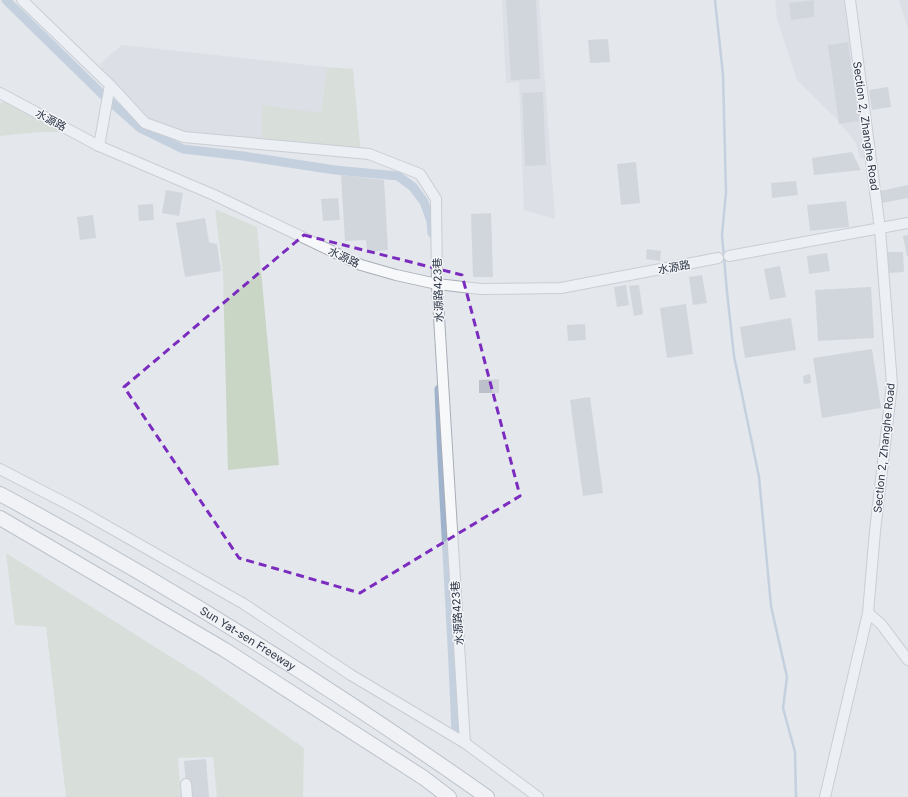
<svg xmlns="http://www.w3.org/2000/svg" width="908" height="797" font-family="Inter,'Noto Sans TC',sans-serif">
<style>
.built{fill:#d2d6de}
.green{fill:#c9d6c5}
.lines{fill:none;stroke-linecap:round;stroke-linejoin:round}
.stream{stroke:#9fb4cc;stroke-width:2.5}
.canal{stroke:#9fb4cc;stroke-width:9}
.building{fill:#bbc0ca}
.minor-casing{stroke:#a9aeb7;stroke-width:12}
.highway-casing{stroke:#8b94a3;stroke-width:16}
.minor{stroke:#f7f8fa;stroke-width:10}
.highway{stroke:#fff;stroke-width:14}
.marked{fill:none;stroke:#7b2cbf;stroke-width:3;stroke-dasharray:8 5;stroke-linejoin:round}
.labels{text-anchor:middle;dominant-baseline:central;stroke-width:3;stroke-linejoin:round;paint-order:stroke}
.street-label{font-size:11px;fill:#2b3445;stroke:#f4f6f9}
</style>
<rect width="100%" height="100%" fill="#e4e7ec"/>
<g class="built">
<path d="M502,0H539L555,219L524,210L519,82L506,83Z"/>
<path d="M775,0H845L867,157L866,160L860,158L856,143L835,117L797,80L777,19Z"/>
<path d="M899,0H908V29Z"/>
<path d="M122,45L327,67L321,113L262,148L191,139L149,123L108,81L100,64Z"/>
</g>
<g class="green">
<path d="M327,67L353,69L361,155L262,148V105L321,113Z"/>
<path d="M10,101L71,132H41L0,136V103Z"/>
<path d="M215,209L257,227L279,465L228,470L223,275Z"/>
<path d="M6,553L203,677L304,748L303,797H217L213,757L178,758L181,797H66L46,627L15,625Z"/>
</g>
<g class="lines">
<path class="stream" d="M715,0L723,75L726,192L722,235L727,292L734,356L759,477L771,606L787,677L783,708L795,752L796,797"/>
<g class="canal">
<path d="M6,0L103,95L140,128L183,149L243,156L335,170L398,176L413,187L424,202L431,221L432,233"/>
<path d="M439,389C443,505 452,620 456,735"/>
</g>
</g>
<g class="building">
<path d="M506,0H536L540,79L511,80Z"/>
<path d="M814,0V17L791,20L789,3Z"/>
<path d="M608,39L610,62L590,63L588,40Z"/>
<path d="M848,42L859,121L839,124L828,45Z"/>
<path d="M888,87L891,107L872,110L869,90Z"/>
<path d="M543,92L546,165L525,166L522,93Z"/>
<path d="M852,152L861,170L814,175L812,158Z"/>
<path d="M636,162L640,203L621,205L617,164Z"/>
<path d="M341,175L384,180L388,250L367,252L366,240L345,241Z"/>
<path d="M796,181L798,195L772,198L771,183Z"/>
<path d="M908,185V198L882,203L880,191Z"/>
<path d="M166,190L183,193L179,216L162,213Z"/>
<path d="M338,198L340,220L323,221L321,199Z"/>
<path d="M846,201L849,227L810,231L807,205Z"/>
<path d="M153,204L154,220L139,221L138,205Z"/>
<path d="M491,213L493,277H473L471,214Z"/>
<path d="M93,215L96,238L80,240L77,217Z"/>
<path d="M205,218L209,242L217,244L221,271L185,277L176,223Z"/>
<path d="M908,235V256H907L903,236Z"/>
<path d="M647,249L661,251L660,261L646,259Z"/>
<path d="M888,252H903L904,272L888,273Z"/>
<path d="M827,253L830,271L809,274L807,256Z"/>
<path d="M780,266L786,297L770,300L764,269Z"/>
<path d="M702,275L707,303L693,305L689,277Z"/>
<path d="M626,285L629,305L617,307L614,287Z"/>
<path d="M639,285L643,314L634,316L629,286Z"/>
<path d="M871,287L874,338L818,341L815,290Z"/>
<path d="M686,304L693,354L667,358L660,308Z"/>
<path d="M791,318L796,350L745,358L740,327Z"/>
<path d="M585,324L586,340L568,341L567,325Z"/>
<path d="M872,349L881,408L822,418L813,358Z"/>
<path d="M810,374L811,383L804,384L803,376Z"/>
<path d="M499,379V393H479V380Z"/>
<path d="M590,397L603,493L583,496L570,400Z"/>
<path d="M206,759L209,797H187L184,761Z"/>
</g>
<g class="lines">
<g class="minor-casing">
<g id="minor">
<path d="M22,0L110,85L145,123L184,137L369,154L420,174L436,199L437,284L465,743"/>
<path d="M0,93L99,146L214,195L361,265L396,275L437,284L481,289L561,288L718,258"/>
<path d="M99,146L110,85"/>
<path d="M729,256L908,223"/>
<path d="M0,469L77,509L244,604L351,675L465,743L538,797"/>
<path d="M868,613L881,624L908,660"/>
<path d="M186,784L187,797"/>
<path d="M825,797L868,613L875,531L892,384L880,229L850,0"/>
</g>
</g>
<g class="highway-casing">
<g id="highway">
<path id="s1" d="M0,494C169,585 331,687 487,797"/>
<path d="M0,518L225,650L424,778L449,797"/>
</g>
</g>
<use href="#minor" class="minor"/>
<use href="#highway" class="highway"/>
</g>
<path d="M0 0H908V797H0ZM304,235L462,275L520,496L360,593L239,558L124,387Z" fill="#e4e7ec" fill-opacity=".55" fill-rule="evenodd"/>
<path class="marked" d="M304,235L462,275L520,496L360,593L239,558L124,387Z"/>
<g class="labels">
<g class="street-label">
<text transform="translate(51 120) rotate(28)">水源路</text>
<text transform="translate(866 126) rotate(82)">Section 2, Zhanghe Road</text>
<text transform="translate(344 257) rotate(25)">水源路</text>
<text transform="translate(674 267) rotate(-10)">水源路</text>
<text transform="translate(438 290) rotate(-92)">水源路423巷</text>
<text transform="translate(884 448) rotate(-84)">Section 2, Zhanghe Road</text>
<text transform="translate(457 613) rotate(-94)">水源路423巷</text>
<text stroke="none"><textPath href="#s1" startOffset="287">Sun Yat-sen Freeway</textPath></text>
</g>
</g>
</svg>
